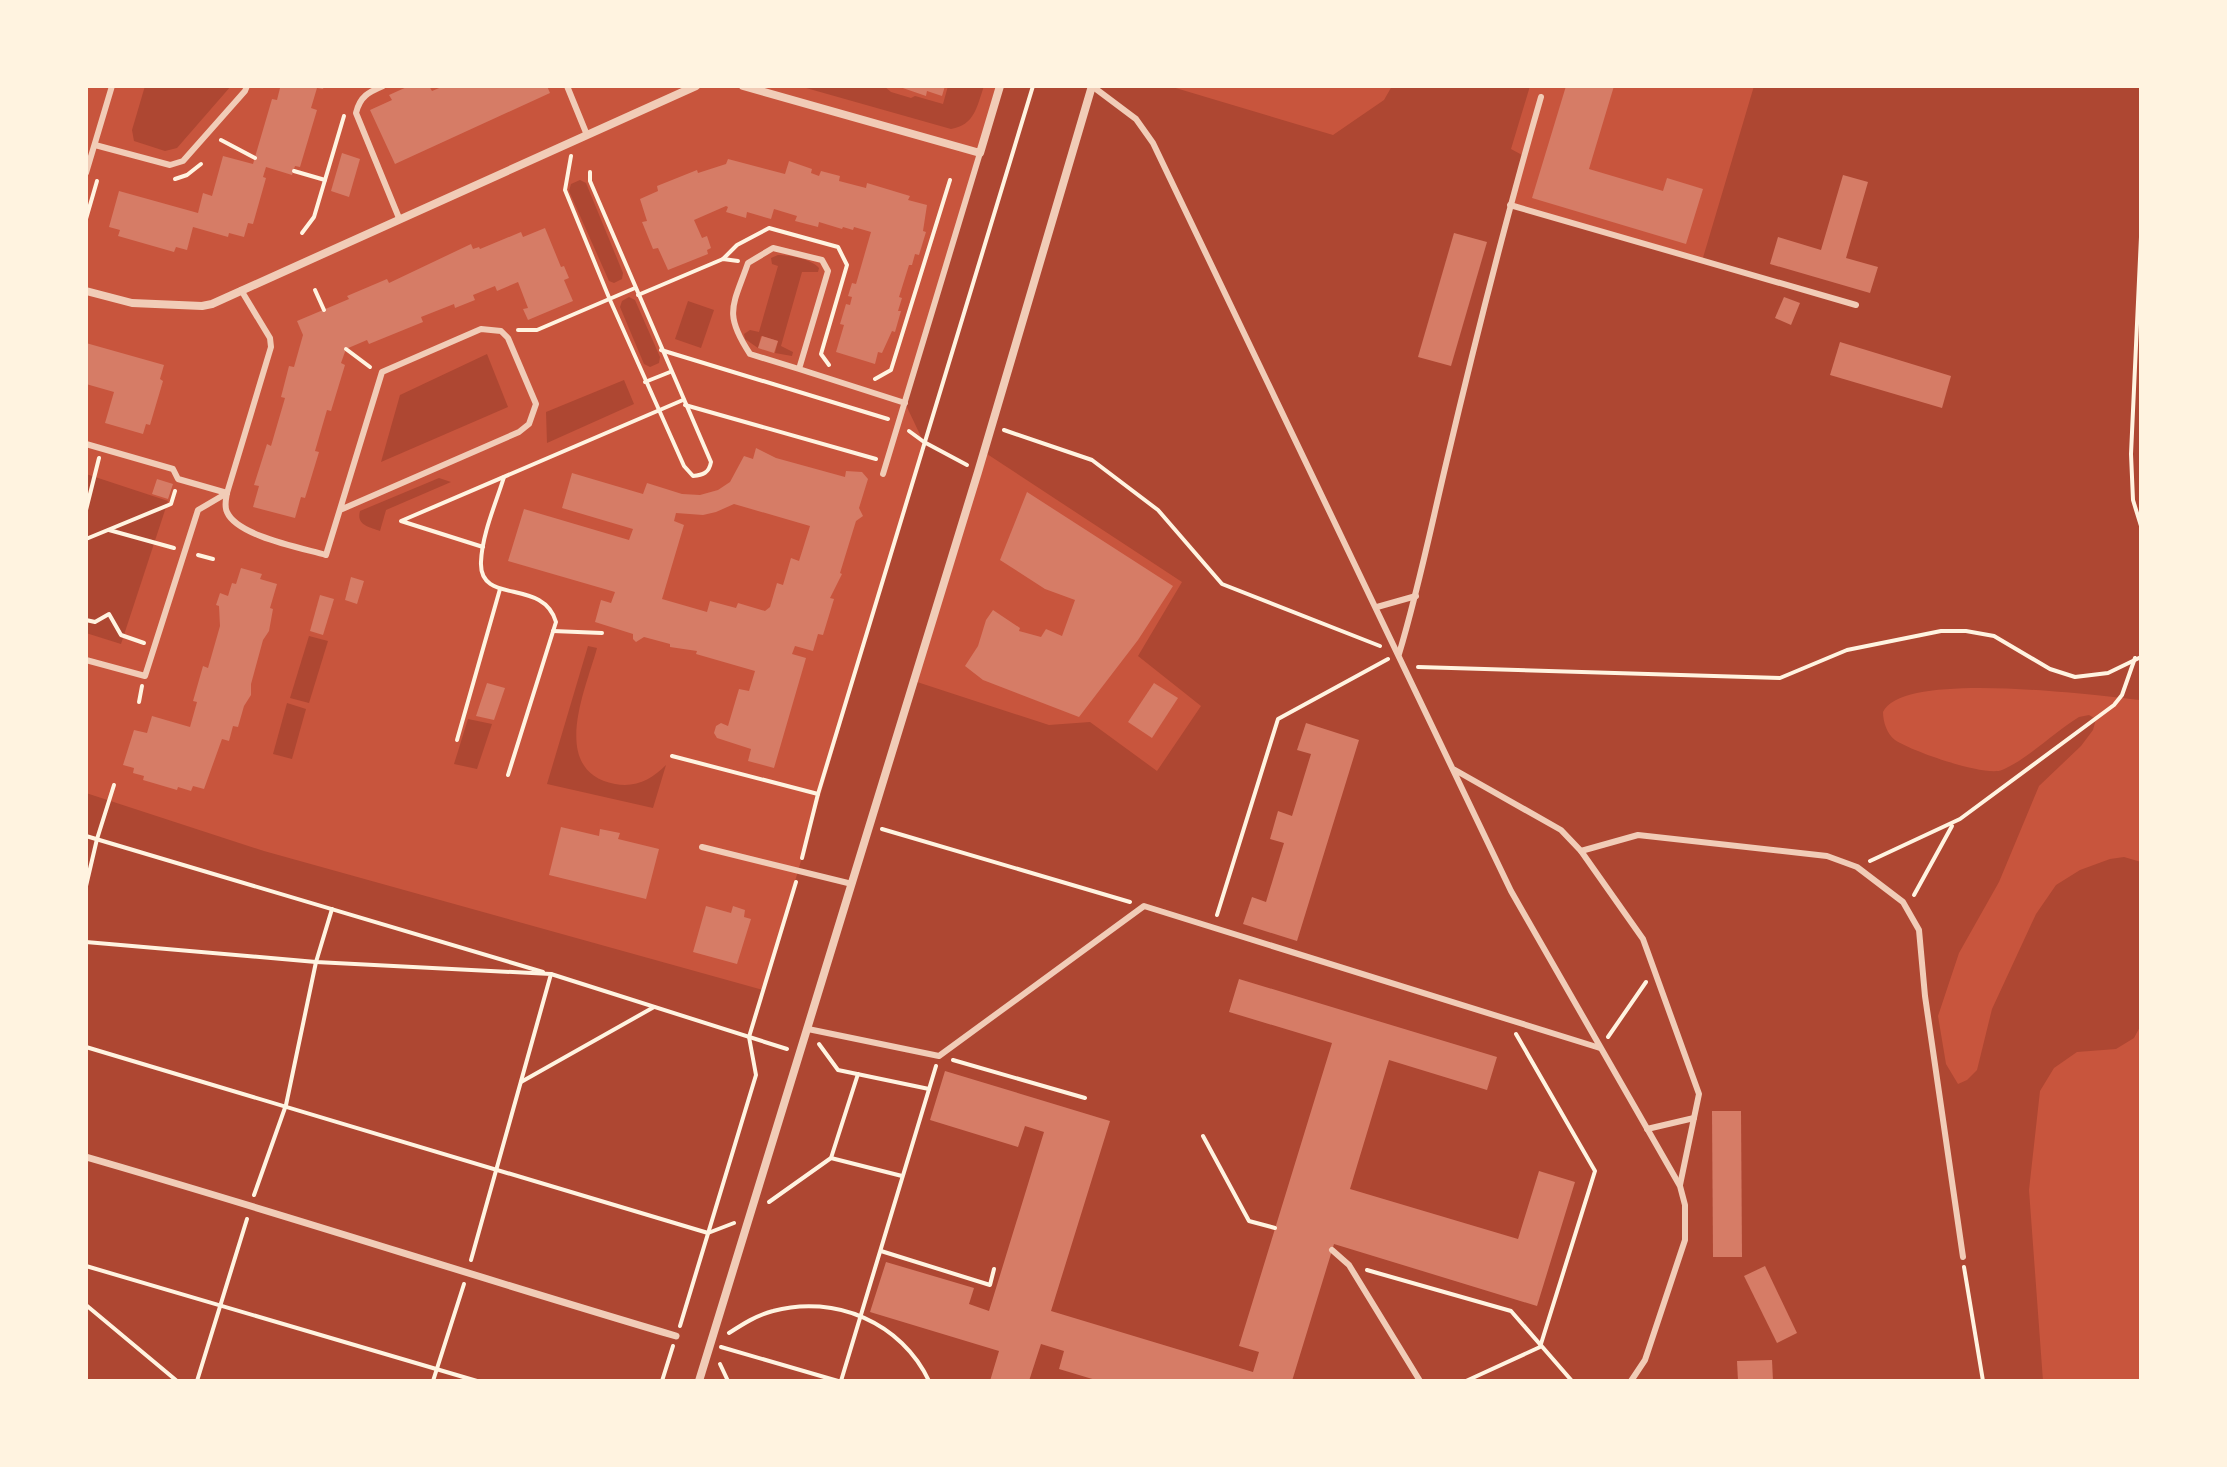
<svg xmlns="http://www.w3.org/2000/svg" width="2227" height="1467" font-family="'Sofia Sans Condensed',sans-serif">
<style>
.green{fill:#ae4732;fill-rule:evenodd}
.building{fill:#d67c66;fill-rule:evenodd}
.lines{fill:none;stroke-linecap:round;stroke-linejoin:round}
.path{stroke:#fff3e0;stroke-width:4}
.service{stroke:#f1ccb7;stroke-width:6}
.pedestrian{stroke:#f1ccb7;stroke-width:7}
.minor{stroke:#f1ccb7;stroke-width:8}
</style>
<rect width="100%" height="100%" fill="#c8553d"/>
<g class="green">
<path d="M145,86H231L177,148L165,151L134,141L132,130Z"/>
<path d="M799,86H884L891,92L911,98L915,96L943,104L948,86H984C977,106 975,125 951,129Z"/>
<path d="M1000,86H1169L1333,135L1384,100L1392,86H1530L1511,149L1524,156L1511,205L1702,261L1754,86H2141V700C2098,696 1903,669 1883,712C1883,722 1887,734 1895,740C1911,751 1985,777 2002,770C2028,759 2054,732 2079,717L2089,715L2096,719L2093,730L2081,746L2039,786L1999,882L1959,953L1938,1016L1946,1064L1958,1084L1967,1080L1977,1070L1992,1009L2036,914L2056,885L2080,870L2110,859L2124,857L2141,862V1025L2134,1038L2116,1049L2077,1052L2054,1068L2040,1091L2029,1190L2043,1381H86V793L264,851L763,990L924,443L905,403ZM984,452L1182,582L1138,656L1201,706L1157,771L1090,722L1049,725L914,681Z"/>
<path d="M580,180L586,183L623,273L622,279L614,283L609,281L569,191L571,184Z"/>
<path d="M778,255C791,255 811,259 819,268L818,272H802L781,346L793,352L792,356L775,353L778,341L761,336L758,348L745,339L744,334L750,330L759,332L778,266L772,264L771,258Z"/>
<path d="M629,297L635,300L660,357L659,363L650,367L644,364L620,307L622,301Z"/>
<path d="M688,301L714,310L701,348L675,339Z"/>
<path d="M487,354L508,407L381,462L400,395Z"/>
<path d="M624,380L634,404L547,443L546,412Z"/>
<path d="M86,474L168,501L121,644L86,633Z"/>
<path d="M439,478L451,482L386,510L380,531C369,527 356,525 360,511Z"/>
<path d="M309,636L328,641L309,703L290,698Z"/>
<path d="M588,646L597,648C586,689 548,771 615,784C636,788 652,779 666,765L653,808L547,784Z"/>
<path d="M287,703L306,709L292,759L273,754Z"/>
<path d="M468,719L492,724L477,769L454,764Z"/>
</g>
<g class="building">
<path d="M275,86H324L323,89L317,88L311,108L317,110L300,167L295,166L292,175L266,167L263,177L266,178L253,224L248,223L244,237L229,233L228,237L193,227L187,250L176,247L174,252L118,236L120,230L109,227L119,191L198,213L203,193L212,196L223,156L253,164L272,99L277,100L280,88Z"/>
<path d="M409,86H429L432,91L444,86H547L550,93L395,164L370,110L392,100L389,95Z"/>
<path d="M897,86H945L942,96L927,91L926,96Z"/>
<path d="M1566,86H1614L1589,169L1663,191L1667,178L1703,189L1686,244L1532,198Z"/>
<path d="M342,153L360,159L349,197L331,191Z"/>
<path d="M728,159L785,174L789,161L812,169L811,173L819,176L821,171L840,176L839,181L866,188L867,183L910,196L908,200L927,205L923,231L926,232L919,255L915,254L912,265H909L899,297L902,298L898,311H901L895,332L892,331L882,353L878,352L875,364L836,352L844,325L840,324L846,304L850,305L852,297L848,296L852,283L856,284L871,232L854,227L853,230L843,227L842,229L819,222L818,227L795,221L797,216L774,209L771,219L747,212L746,218L726,212L728,207L726,206L694,220L702,238L707,236L711,248L707,250L708,254L668,270L658,248L653,249L642,222L647,221L640,199L658,191L657,186L697,170L698,173L726,164Z"/>
<path d="M1843,175L1868,182L1846,258L1878,267L1870,293L1770,264L1778,237L1821,250Z"/>
<path d="M545,228L561,267L564,266L569,278L564,280L573,301L528,320L523,309L528,308L518,282L497,291L495,286L473,295L475,300L455,308L454,304L421,317L423,322L369,344L367,340L346,349L341,363L345,365L331,411L327,410L315,451L319,452L305,498L301,497L295,518L253,507L259,486L254,485L267,444L271,446L285,398L281,397L289,366L294,367L303,335L297,321L349,299L347,296L387,279L389,283L471,244L473,249L479,247L480,249L521,232L523,237Z"/>
<path d="M1454,233L1487,242L1451,366L1418,357Z"/>
<path d="M1784,297L1800,303L1791,325L1775,318Z"/>
<path d="M762,336L778,341L774,353L758,348Z"/>
<path d="M1840,342L1951,376L1942,408L1830,375Z"/>
<path d="M86,343L164,365L160,379L163,381L150,425L146,424L143,434L105,423L114,392L86,384Z"/>
<path d="M756,448L776,458L845,477L846,471L862,472L868,479L859,508L863,516L856,521L840,573L842,574L830,598L834,599L823,635L818,634L813,651L795,646L792,654L806,658L774,768L748,761L751,749L717,738L714,733L716,726L721,723L728,726L739,689L749,691L755,671L696,654L697,651L670,647V644L644,637L636,642L633,639V634L595,622L601,600L611,603L615,592L508,561L524,509L629,540L633,529L562,508L572,473L643,494L647,483L682,494L700,495L718,490L730,482L744,456L753,459ZM734,504L810,526L799,561L791,558L783,585L777,583L770,607L765,611L738,603L736,608L710,601L707,612L662,599L684,525L674,521L676,513L703,515L716,512Z"/>
<path d="M157,479L173,484L168,499L152,494Z"/>
<path d="M1027,492L1173,586L1138,640L1079,717L983,680L965,666L978,646L986,620L993,610L1020,628L1019,631L1041,637L1046,629L1062,636L1075,600L1045,589L1000,560Z"/>
<path d="M241,568L262,574L260,579L277,584L270,608L273,609L269,631L263,640L251,684V695L244,706L238,727L233,726L229,741L222,739L204,789L193,786L191,791L178,787L177,790L143,780L144,776L133,773L134,768L123,765L134,730L147,733L152,716L190,727L197,702L193,701L203,666L208,668L220,626L219,606L216,605L220,593L228,596L232,583L236,584Z"/>
<path d="M351,577L364,581L357,604L345,600Z"/>
<path d="M320,595L334,599L323,635L310,631Z"/>
<path d="M487,683L505,688L494,720L476,716Z"/>
<path d="M1154,683L1178,698L1152,738L1128,722Z"/>
<path d="M1306,723L1359,740L1297,941L1243,924L1252,897L1266,902L1284,843L1270,839L1278,811L1292,816L1311,754L1297,750Z"/>
<path d="M561,827L599,836L600,829L620,833L618,839L659,849L646,899L549,875Z"/>
<path d="M706,906L731,913L733,906L745,910L744,917L751,919L737,964L693,952Z"/>
<path d="M1239,979L1497,1057L1487,1090L1389,1060L1350,1189L1518,1239L1539,1171L1575,1182L1537,1306L1334,1244L1292,1381H1099L1059,1369L1064,1351L1041,1344L1029,1381H990L999,1351L870,1312L886,1262L974,1288L969,1304L989,1311L1044,1132L1025,1126L1018,1147L930,1120L945,1071L1110,1121L1051,1311L1253,1372L1259,1352L1239,1346L1332,1043L1229,1012Z"/>
<path d="M1712,1111H1741L1742,1257H1713Z"/>
<path d="M1765,1266L1797,1333L1777,1343L1744,1276Z"/>
<path d="M1772,1360L1773,1381H1738L1737,1361Z"/>
</g>
<g class="lines">
<g class="path">
<path d="M221,140L255,158"/>
<path d="M571,156L565,190L610,300L684,466L693,476C703,475 709,473 711,462L590,181V172"/>
<path d="M294,171L325,180"/>
<path d="M175,179L187,175L201,164"/>
<path d="M86,219L97,181"/>
<path d="M302,233L314,217L344,116"/>
<path d="M2141,237L2131,454L2133,500L2141,526"/>
<path d="M723,259L737,245L769,228L838,247L847,265L821,354L829,365"/>
<path d="M315,290L324,310"/>
<path d="M638,295L723,259L738,261"/>
<path d="M518,330H537L635,288"/>
<path d="M346,349L370,367"/>
<path d="M661,350L888,419"/>
<path d="M875,379L891,370L950,180"/>
<path d="M645,382L670,372"/>
<path d="M685,405L876,459"/>
<path d="M1004,430L1092,460L1158,510L1222,584L1380,646"/>
<path d="M909,431L924,442L967,465"/>
<path d="M504,477C496,503 482,534 481,562C479,606 543,577 556,622L508,775"/>
<path d="M86,510L99,458"/>
<path d="M109,530L174,548"/>
<path d="M86,539L171,504L175,491"/>
<path d="M483,547L401,521L683,400"/>
<path d="M198,555L213,559"/>
<path d="M86,620L95,622L109,614L121,635L144,643"/>
<path d="M553,631L602,633"/>
<path d="M1418,667L1780,678L1847,650L1941,631H1966L1994,636L2050,669L2075,677L2108,673L2141,657"/>
<path d="M139,702L142,686"/>
<path d="M457,740L500,589"/>
<path d="M672,756L818,794"/>
<path d="M882,829L1130,902"/>
<path d="M86,836L543,972"/>
<path d="M802,858L818,794L1033,86"/>
<path d="M1870,861L1960,819L2114,705L2122,695L2135,658"/>
<path d="M86,886L97,839L114,785"/>
<path d="M1914,895L1952,826"/>
<path d="M1217,915L1278,719L1388,659"/>
<path d="M86,942L316,962L551,974L471,1260"/>
<path d="M551,974L787,1049"/>
<path d="M1608,1037L1646,982"/>
<path d="M819,1044L838,1070L929,1089"/>
<path d="M86,1047L708,1233L734,1223"/>
<path d="M953,1060L1085,1098"/>
<path d="M521,1082L654,1007"/>
<path d="M1203,1136L1249,1221L1275,1228"/>
<path d="M831,1158L902,1176"/>
<path d="M254,1195L286,1105L316,962L332,909"/>
<path d="M769,1202L831,1158L858,1074"/>
<path d="M881,1251L990,1285L994,1269"/>
<path d="M86,1266L477,1381"/>
<path d="M1964,1267L1983,1381"/>
<path d="M1367,1270L1511,1311L1572,1381"/>
<path d="M86,1305L177,1381"/>
<path d="M680,1326L756,1075L749,1037L796,882"/>
<path d="M729,1333C743,1324 757,1315 773,1311C835,1294 902,1323 929,1381"/>
<path d="M721,1347L838,1381"/>
<path d="M720,1364L728,1381"/>
<path d="M197,1381L247,1219"/>
<path d="M433,1381L464,1284"/>
<path d="M662,1381L673,1346"/>
<path d="M841,1381L936,1066"/>
<path d="M1466,1381L1540,1347L1595,1171L1516,1034"/>
</g>
<g class="service">
<path d="M383,86C369,92 360,96 356,113L399,218"/>
<path d="M567,86L587,135"/>
<path d="M1092,86L1136,119L1153,143L1511,891L1680,1186L1685,1205V1240L1645,1360L1631,1381"/>
<path d="M95,145L170,165L183,161L245,91L247,86"/>
<path d="M86,173L112,86"/>
<path d="M1510,205L1856,305"/>
<path d="M241,290L270,338L271,347L227,493C226,499 224,506 227,512C237,536 302,548 326,555L382,372L481,329L501,331L508,338L536,404L529,424L519,432L340,510"/>
<path d="M799,369L750,354C723,313 733,306 748,263L773,248L822,260L828,271L799,369L905,403"/>
<path d="M86,444L173,469L178,479L227,493"/>
<path d="M883,474L980,153"/>
<path d="M1377,607L1416,596"/>
<path d="M1399,654C1418,591 1431,527 1446,464C1475,341 1506,218 1541,97"/>
<path d="M86,660L145,676L198,510L227,493"/>
<path d="M1455,770L1561,830L1581,851L1643,939L1699,1094L1680,1185"/>
<path d="M702,847L852,884"/>
<path d="M1581,851L1638,835L1827,856L1857,867L1903,902L1919,930L1925,996L1963,1257"/>
<path d="M808,1029L939,1056L1144,906L1600,1048"/>
<path d="M1647,1129L1694,1118"/>
<path d="M1332,1250L1349,1265L1420,1381"/>
</g>
<path class="pedestrian" d="M86,1157C284,1214 479,1278 676,1336"/>
<g class="minor">
<path d="M743,86L980,153L1000,86"/>
<path d="M86,291L132,303L202,306L212,304L696,86"/>
<path d="M699,1381L978,472L1092,86"/>
</g>
</g>
<rect width="2227" height="1467" fill="none" stroke="#fff3e0" stroke-width="176"/>
</svg>
